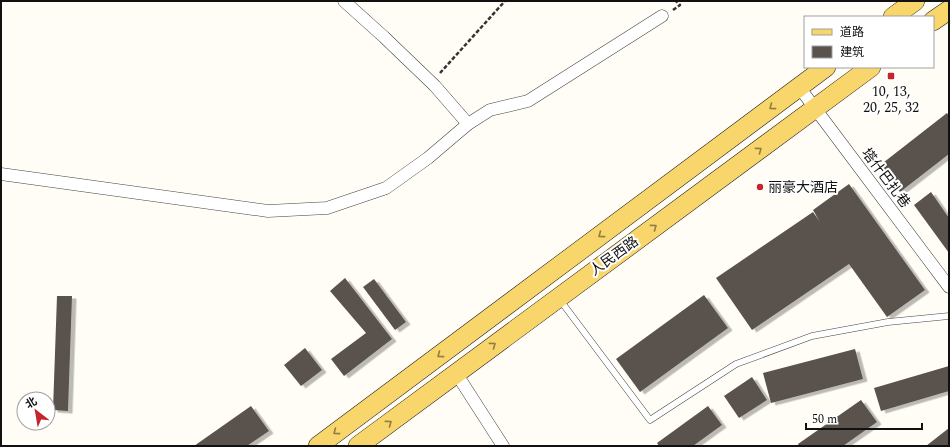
<svg xmlns="http://www.w3.org/2000/svg" width="950" height="447" font-family="Spectral,'Noto Sans SC',serif">
<style>
.building{fill:#5a524d;filter:url(#shadow)}
.lines{fill:none;stroke-linecap:round;stroke-linejoin:round}
.lane-casing{stroke:#444;stroke-width:7}
.street-casing{stroke:#444;stroke-width:13}
.primary-casing{stroke:#222;stroke-width:20}
.path{stroke:#333;stroke-width:2.5;stroke-dasharray:4 2;stroke-linecap:butt}
.lane{stroke:#fff;stroke-width:6}
.street{stroke:#fff;stroke-width:12}
.primary{stroke:#f9d66b;stroke-width:19}
.oneway{stroke:#917d42}
.poi-dot{fill:#c4262e;stroke:#fff;stroke-width:1.5}
.labels{text-anchor:middle;dominant-baseline:central;stroke-width:4;stroke-linejoin:round;paint-order:stroke}
.poi-label{font-size:14px;fill:#111;stroke:#fff}
.street-label{font-size:14px;fill:#111;stroke:#fff}
</style>
<defs>
<filter id="shadow"><feDropShadow dx="4.5" dy="2.5" stdDeviation="0" flood-color="#0004"/></filter>
</defs>
<rect width="100%" height="100%" fill="#fffdf5"/>
<g class="building">
<path d="M947,113L949,116V154L900,192L879,166Z"/>
<path d="M849,184L925,290L887,317L849,264L752,330L716,278L813,212L820,222L813,210Z"/>
<path d="M931,192L949,218V253L914,205Z"/>
<path d="M345,278L392,339L344,376L331,359L366,333L330,291Z"/>
<path d="M374,279L406,322L395,330L363,287Z"/>
<path d="M704,295L728,328L640,392L616,359Z"/>
<path d="M57,296H72L68,411L53,410Z"/>
<path d="M305,348L322,370L301,386L284,365Z"/>
<path d="M855,349L863,379L771,403L763,373Z"/>
<path d="M949,366V391L881,411L874,388Z"/>
<path d="M752,377L767,400L739,418L724,396Z"/>
<path d="M861,400L877,422L843,446H799L798,444Z"/>
<path d="M251,406L269,431L247,446H194Z"/>
<path d="M708,406L722,425L693,446H659L657,443Z"/>
<path d="M949,428V446H926Z"/>
</g>
<g class="lines">
<g class="lane-casing">
<path id="lane" d="M560,300L650,420L736,364L812,336L888,322L949,316"/>
</g>
<g class="street-casing">
<g id="street">
<path d="M344,1L384,37L435,86L468,124"/>
<path d="M799,87L949,287"/>
<path d="M1,174L268,211L327,208L386,188L428,158L468,124L490,110L528,101L662,16"/>
<path d="M456,373L503,446"/>
</g>
</g>
<g class="primary-casing">
<g id="primary">
<path d="M893,17L915,1"/>
<path d="M933,21L949,10"/>
<path d="M318,446L826,67"/>
<path d="M358,446L871,67"/>
</g>
</g>
<g class="path">
<path d="M673,10L680,5L676,1"/>
<path d="M440,73L505,1"/>
</g>
<use href="#lane" class="lane"/>
<use href="#street" class="street"/>
<use href="#primary" class="primary"/>
</g>
<defs><path id="oneway-chevron" d="M-2-3.5L2.5 0L-2 3.5" fill="none" stroke-width="1.6" stroke-linecap="round" stroke-linejoin="round"/></defs>
<g class="oneway">
<use href="#oneway-chevron" transform="translate(772 107) rotate(143)"/>
<use href="#oneway-chevron" transform="translate(759 150) rotate(-36)"/>
<use href="#oneway-chevron" transform="translate(654 227) rotate(-36)"/>
<use href="#oneway-chevron" transform="translate(601 235) rotate(143)"/>
<use href="#oneway-chevron" transform="translate(493 345) rotate(-36)"/>
<use href="#oneway-chevron" transform="translate(440 355) rotate(143)"/>
<use href="#oneway-chevron" transform="translate(389 423) rotate(-37)"/>
<use href="#oneway-chevron" transform="translate(336 432) rotate(143)"/>
</g>
<g class="poi-dot">
<rect x="887" y="72" width="8" height="8" rx="2"/>
<circle cx="760" cy="187" r="4"/>
</g>
<g class="labels">
<g class="poi-label">
<text x="891" y="91">10, 13,<tspan x="891" dy="16">20, 25, 32</tspan></text>
<text x="768" y="187" text-anchor="start">丽豪大酒店</text>
</g>
<g class="street-label">
<text transform="translate(886 178) rotate(53)">塔什巴扎巷</text>
<text transform="translate(614 256) rotate(-36)">人民西路</text>
</g>
</g>
<rect width="950" height="447" fill="none" stroke="#111111" stroke-width="4"/>
<rect x="804" y="16" width="130" height="52" fill="#ffffff" stroke="#a0a0a0"/>
<rect x="812" y="29" width="20" height="6" fill="#f9d66b" stroke="#a0a0a0"/>
<text x="840" y="36" font-size="12" fill="#111111">道路</text>
<rect x="812" y="46" width="20" height="12" fill="#5a524d" stroke="#a0a0a0"/>
<text x="840" y="56" font-size="12" fill="#111111">建筑</text>
<g transform="translate(36 411) rotate(329)"><circle r="19" fill="#ffffff" stroke="#a0a0a0"/>
<path d="M0-3L7 15L0 10L-7 15Z" fill="#c4262e"/>
<text y="-6" font-size="11" font-weight="bold" text-anchor="middle" fill="#111111">北</text>
</g>
<path d="M806 423v6h116v-6" fill="none" stroke="#111111" stroke-width="2"/>
<text x="812" y="423" font-size="12" fill="#111111" stroke="#ffffff" stroke-width="3" paint-order="stroke">50 m</text>
</svg>
